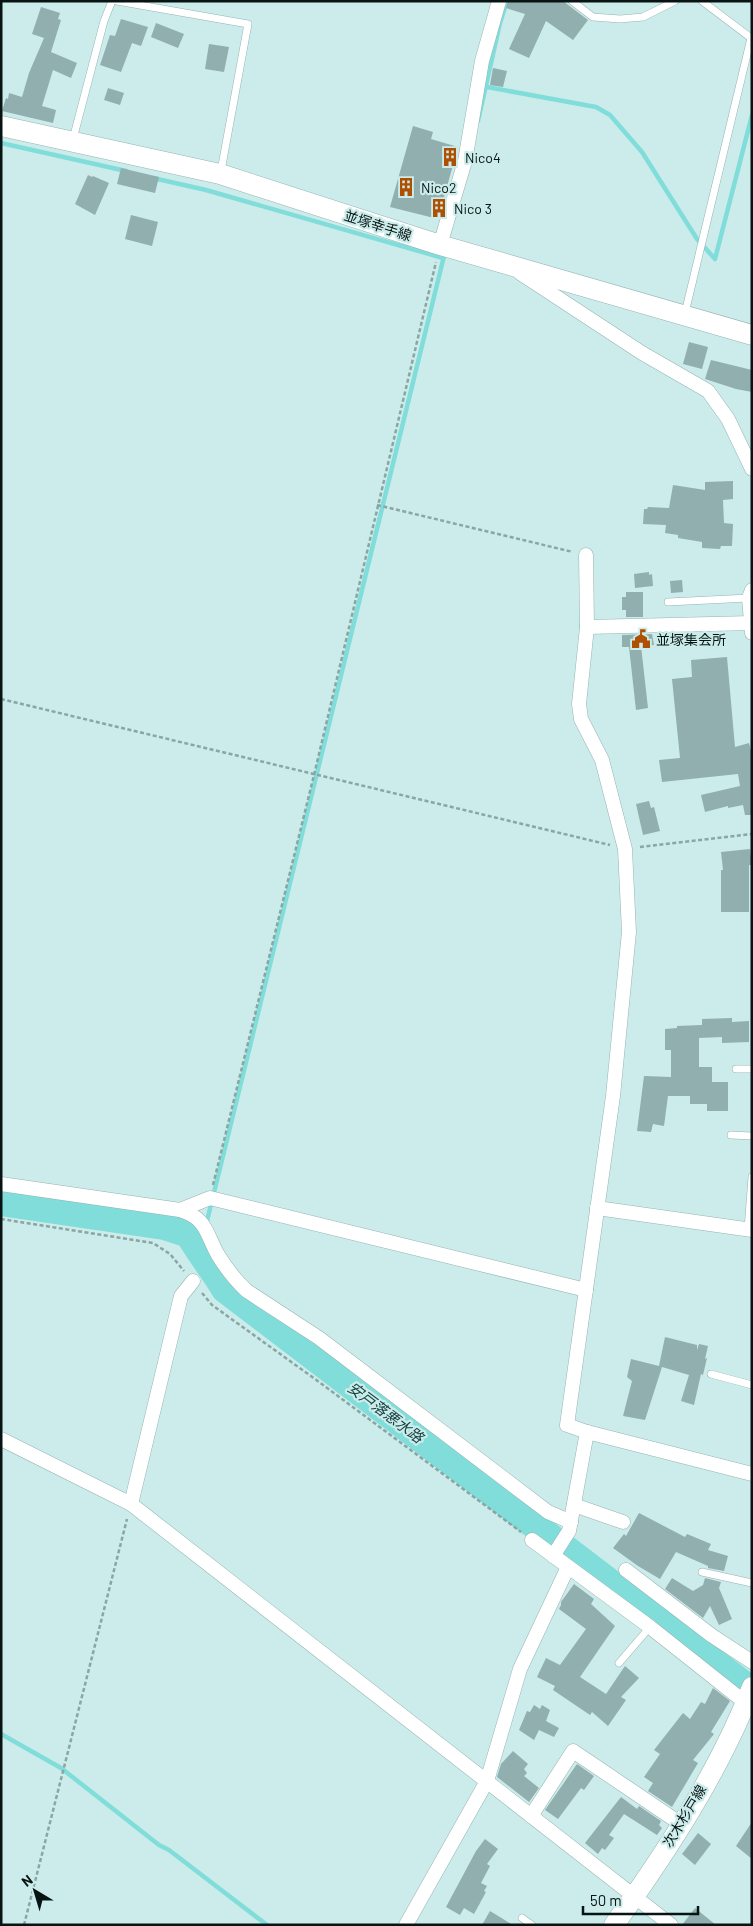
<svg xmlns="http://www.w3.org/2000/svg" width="753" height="1926" font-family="Barlow,'Noto Sans JP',sans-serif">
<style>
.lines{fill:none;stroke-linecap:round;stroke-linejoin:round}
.stream{stroke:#80ddda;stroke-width:4.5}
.river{stroke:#80ddda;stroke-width:28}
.building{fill:#90afae}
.lane-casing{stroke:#95b4b3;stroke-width:8}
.street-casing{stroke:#95b4b3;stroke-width:15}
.secondary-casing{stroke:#95b4b3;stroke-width:21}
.path{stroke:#8ba5a3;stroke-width:2.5;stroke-dasharray:4 2.5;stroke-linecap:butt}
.lane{stroke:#fff;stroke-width:7}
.street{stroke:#fff;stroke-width:14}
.secondary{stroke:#fff;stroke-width:20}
.labels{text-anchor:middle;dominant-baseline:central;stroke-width:4.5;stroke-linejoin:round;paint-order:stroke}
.poi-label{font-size:14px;fill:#081413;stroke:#cbecea;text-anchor:start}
.street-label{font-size:14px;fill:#081413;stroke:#cbecea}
.water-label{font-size:15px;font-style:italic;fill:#154140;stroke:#cbecea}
</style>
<rect width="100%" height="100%" fill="#cbecea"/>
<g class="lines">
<g class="stream">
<path d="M487,87L596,107L610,115L642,152L697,239L715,259L752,115"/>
<path d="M478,121L500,23L507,1"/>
<path d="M1,143L126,171"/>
<path d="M153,178L206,190L443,258"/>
<path d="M206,1225L445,252"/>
<path d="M199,1253L204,1235"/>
<path d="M1,1734L61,1768L159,1845L169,1850L267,1925"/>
</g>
<path class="river" d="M1,1202L164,1226L189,1234C200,1254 214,1270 225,1289L752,1691"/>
</g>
<g class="building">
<path d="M508,1H563L588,20L573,40L546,21L529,58L509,49L525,14L506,8Z"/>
<path d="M41,7L60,13L58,19L61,20L51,52L77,63L71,78L53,70L42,106L56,110L53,123L2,111L6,98L8,99L9,93L22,97L29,73L44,38L32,34Z"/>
<path d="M121,19L148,27L141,46L132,43L121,72L100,65L110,35L115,36Z"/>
<path d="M156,23L184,34L178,48L151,37Z"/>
<path d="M209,44L229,47L224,72L205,69Z"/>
<path d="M493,68L507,71L503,87L490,85Z"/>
<path d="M108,88L124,93L120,105L104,100Z"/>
<path d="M413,126L433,132L431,139L458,147L438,219L390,207Z"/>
<path d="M121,168L159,177L155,193L117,184Z"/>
<path d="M88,175L92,177L93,176L109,183L95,215L75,204Z"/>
<path d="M131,215L158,222L152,246L125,239Z"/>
<path d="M689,342L708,347L702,369L683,364Z"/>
<path d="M711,360L752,370V392L736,389L705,379Z"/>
<path d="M733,481V499L723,500L724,523L733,524L732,546H721L720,549L702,548V542L678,538V535L665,533L666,525L643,524L644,509H647L648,507L669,508L673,485L705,490V482Z"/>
<path d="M649,572V575L652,574L653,586L635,588L634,574Z"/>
<path d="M682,580L683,592L671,593L670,581Z"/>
<path d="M626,592H643V617H626V610H622V597H626Z"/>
<path d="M652,634L654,645L641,646L648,708L636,710L629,647H622V635Z"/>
<path d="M727,657L735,747L749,743L752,755V815H745L743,805L728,808V806L705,812L701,795L740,786L738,774L662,782L659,760L680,758L672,679L692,677L691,660Z"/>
<path d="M649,801L651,808L654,807L660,831L643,835L636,804Z"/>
<path d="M750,849L752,865H749V912H721V870H723L721,852Z"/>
<path d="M732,1018V1022L749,1021V1042L722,1043V1037L699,1038V1067H712V1082H728V1111H707V1104H690V1096H668L664,1126L653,1124L651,1132L637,1131L644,1076L671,1077V1050H665V1029L677,1028V1026L702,1025V1019Z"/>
<path d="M665,1337L697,1345V1350L699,1344L708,1346L705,1359L707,1358L703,1375L701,1374L694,1405L681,1401L689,1375L662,1367L645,1420L623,1416L632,1381L627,1377L631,1359L659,1366Z"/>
<path d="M639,1513L685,1537L687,1534L711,1544L708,1550L728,1556L724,1571L708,1568V1566L676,1552L660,1579L638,1566L613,1548L624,1534L626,1536Z"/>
<path d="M672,1578L693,1591L703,1585L705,1578L721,1582L719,1588L732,1619L719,1625L710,1606L703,1618L665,1589Z"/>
<path d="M574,1584L594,1599L591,1604L615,1626L580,1677L606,1694L625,1666L639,1678L621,1697L626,1700L608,1726L592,1712L590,1715L553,1690L555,1686L537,1677L546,1658L560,1665L586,1629L559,1609L561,1605V1602Z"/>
<path d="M713,1688L730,1701L711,1732L714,1734L693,1760L698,1763L672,1807L648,1791L653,1783L644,1777L660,1754L654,1750L683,1713L690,1719L701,1702L705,1704Z"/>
<path d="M534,1705L540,1709L542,1705L550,1710L546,1721L559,1728L554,1737L539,1730L534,1740L519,1730L527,1711L530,1712Z"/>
<path d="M513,1751L528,1764L524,1769L527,1773L524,1776L539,1788L529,1802L497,1777L501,1764Z"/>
<path d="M577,1764L594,1776L584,1790L581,1788L558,1819L545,1810Z"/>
<path d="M621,1797L637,1809L639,1806L661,1821L659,1825L662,1828L657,1835L624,1814L609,1835L614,1838L605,1850L602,1848L598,1854L585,1843Z"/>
<path d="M752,1822V1859L736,1846Z"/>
<path d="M698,1833L711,1844L695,1865L682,1854Z"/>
<path d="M485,1839L498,1849L487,1864L490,1866L481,1883L487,1886L484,1891L486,1892L474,1914L464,1908L460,1915L446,1907L476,1851Z"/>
<path d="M695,1908L716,1925H682Z"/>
<path d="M490,1911L513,1925H482Z"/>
</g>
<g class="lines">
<g class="lane-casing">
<g id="lane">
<path d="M117,1L248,24L221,171"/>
<path d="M572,1L593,17L620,19L643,17L675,1"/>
<path d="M73,139L104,21L112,1"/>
<path d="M685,313L751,38L702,1"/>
<path d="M668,602L749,598"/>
<path d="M736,1069H752"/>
<path d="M731,1135L752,1136"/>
<path d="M748,1229L752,1177"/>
<path d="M711,1374L752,1385"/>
<path d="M702,1572L752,1583"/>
<path d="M619,1663L650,1627"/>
<path d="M522,1918L532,1925"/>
</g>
</g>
<g class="street-casing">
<g id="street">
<path d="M440,245L465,161L482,61L499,1"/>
<path d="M520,273L642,353L708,391L728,419L752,469"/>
<path d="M586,555L587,627L579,704L581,719L602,760L625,849L629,932L613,1096L567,1425L587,1432L752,1474"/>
<path d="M752,590L749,598L752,633"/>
<path d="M587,627L752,623"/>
<path d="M1,1184L180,1210C207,1218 206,1234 218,1255C226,1268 236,1281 247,1291L319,1338L548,1512L571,1522"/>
<path d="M597,1208L752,1230"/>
<path d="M180,1210L210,1198L586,1290"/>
<path d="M1,1439L131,1504L671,1925"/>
<path d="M131,1504L181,1296L193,1281"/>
<path d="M574,1505L623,1522"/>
<path d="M532,1540L650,1627L751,1707"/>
<path d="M553,1556L569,1531L587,1432"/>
<path d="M626,1570L711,1635L752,1662"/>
<path d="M531,1816L573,1751L681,1824"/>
<path d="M406,1925L487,1781L520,1669L568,1567"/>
</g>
</g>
<g class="secondary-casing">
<g id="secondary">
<path d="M1,126L220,174L440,245L752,335"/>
<path d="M614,1925C667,1851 719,1772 752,1687"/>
</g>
</g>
<g class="path">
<path d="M377,505L573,552"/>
<path d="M1,699L610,845"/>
<path d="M640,847L752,834"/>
<path d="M213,1185L314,775L436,262"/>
<path d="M1,1219L153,1243L170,1254L184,1271"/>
<path d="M202,1293L212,1305L315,1379L521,1532"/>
<path d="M24,1925L127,1519"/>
</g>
<use href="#lane" class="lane"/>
<use href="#street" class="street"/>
<use href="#secondary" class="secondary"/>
</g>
<defs>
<g id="building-bare" transform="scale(1.5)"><path d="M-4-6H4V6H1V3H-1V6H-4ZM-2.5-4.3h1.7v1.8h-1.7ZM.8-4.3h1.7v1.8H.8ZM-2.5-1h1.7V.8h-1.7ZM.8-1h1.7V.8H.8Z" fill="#af4f02" stroke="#cbecea" stroke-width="2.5" paint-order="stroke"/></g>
<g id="civic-bare" transform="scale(1.5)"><path d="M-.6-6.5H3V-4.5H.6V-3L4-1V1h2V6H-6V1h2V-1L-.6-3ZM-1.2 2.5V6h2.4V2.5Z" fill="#af4f02" stroke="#cbecea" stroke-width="2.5" paint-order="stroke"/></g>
</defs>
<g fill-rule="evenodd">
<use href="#building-bare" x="450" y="157"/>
<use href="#building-bare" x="406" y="187"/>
<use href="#building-bare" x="439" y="208"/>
<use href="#civic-bare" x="641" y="639"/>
</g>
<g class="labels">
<g class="poi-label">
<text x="465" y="157">Nico4</text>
<text x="421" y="187">Nico2</text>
<text x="454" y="208">Nico 3</text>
<text x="656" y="639">並塚集会所</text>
</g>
<g class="street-label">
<text transform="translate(378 225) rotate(18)">並塚幸手線</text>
<text transform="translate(684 1816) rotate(-59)">次木杉戸線</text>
</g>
<g class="water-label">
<text transform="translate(386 1412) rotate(37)">安戸落悪水路</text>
</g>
</g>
<rect width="753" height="1926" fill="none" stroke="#081413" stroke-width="5"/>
<g transform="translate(35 1891) rotate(322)" stroke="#cbecea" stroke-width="4" paint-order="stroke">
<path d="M0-4L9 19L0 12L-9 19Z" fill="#081413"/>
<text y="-8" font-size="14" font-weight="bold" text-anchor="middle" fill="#081413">N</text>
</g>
<path d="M583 1906v8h115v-8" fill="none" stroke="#081413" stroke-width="2.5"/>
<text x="590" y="1906" font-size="15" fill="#081413" stroke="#cbecea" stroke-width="4" paint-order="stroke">50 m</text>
</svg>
